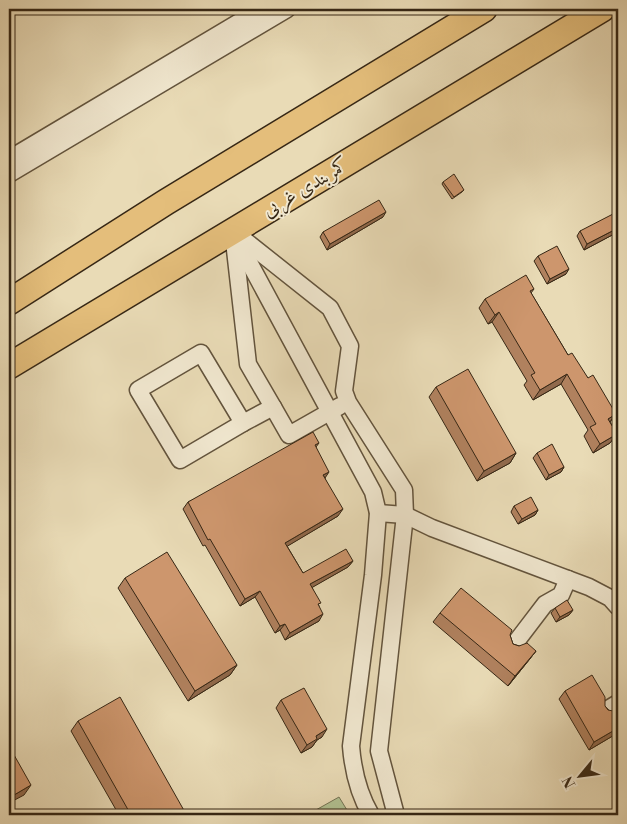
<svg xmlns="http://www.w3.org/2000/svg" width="627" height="824" font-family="'Libre Bodoni',Amiri,serif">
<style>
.green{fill:#b1c192;stroke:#747454}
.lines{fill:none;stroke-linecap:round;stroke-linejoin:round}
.minor-casing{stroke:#63543d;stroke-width:19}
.highway-casing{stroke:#362715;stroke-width:28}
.minor{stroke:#f1e8d0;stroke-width:16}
.highway{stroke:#e4be7b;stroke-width:25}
.wall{fill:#b0815e;stroke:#362715}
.shaded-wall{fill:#90694c;stroke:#362715}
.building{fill:#cd966d;stroke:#362715}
.labels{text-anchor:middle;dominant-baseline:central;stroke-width:4;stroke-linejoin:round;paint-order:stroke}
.street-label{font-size:20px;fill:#362715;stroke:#f1e8d0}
</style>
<rect width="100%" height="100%" fill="#e9dbb6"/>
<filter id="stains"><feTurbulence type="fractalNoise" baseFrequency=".004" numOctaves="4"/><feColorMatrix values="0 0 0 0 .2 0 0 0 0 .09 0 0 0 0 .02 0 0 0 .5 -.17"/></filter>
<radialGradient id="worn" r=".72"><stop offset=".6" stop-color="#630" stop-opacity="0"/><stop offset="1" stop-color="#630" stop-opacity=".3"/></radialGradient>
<path class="green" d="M339,797L350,815H307Z"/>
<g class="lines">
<g class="minor-casing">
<g id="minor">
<path d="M9,159L261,9"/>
<path d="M9,174L287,9"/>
<path d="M233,231L330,308L350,346L344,391L348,402L404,490L405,515L379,751L396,815"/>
<path d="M236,238L373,492L378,513L373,575L351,746C353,771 358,793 371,815"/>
<path d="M234,241L248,364L273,407"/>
<path d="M201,353L243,423L180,460L138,390Z"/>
<path d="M243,423L273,407L289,435L340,406"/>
<path d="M378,513L405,515L432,528L589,587L610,598L618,607"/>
<path d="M513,646L545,604L561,595L568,579"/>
<path d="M608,709L618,703"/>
</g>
</g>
<g class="highway-casing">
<g id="highway">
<path d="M9,302L166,202L484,9"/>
<path d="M9,366L602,9"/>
</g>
</g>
<use href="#minor" class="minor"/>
<use href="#highway" class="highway"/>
</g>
<g class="wall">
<path d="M443,182L464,190L462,192L452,199L442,184Z"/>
<path d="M383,217L327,250L320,237L323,232Z"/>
<path d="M580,231L616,233L584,250L577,236Z"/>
<path d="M538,256L566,274L547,284L534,261Z"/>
<path d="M534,289L531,293L568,355L588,378L616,414L610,422L617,434L610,443L593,453L584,436L588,430L561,384L533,400L524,385L527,381L492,322L488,324L479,308L485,299Z"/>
<path d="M436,387L516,453L510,463L477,481L429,397Z"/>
<path d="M319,443L316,447L325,478L338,516L287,546L303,573L353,561L348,567L312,587L319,606V621L285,640L280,630L275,633L255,597L240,606L205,545L203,546L183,509L188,502Z"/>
<path d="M537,453L564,467L561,472L546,480L533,458Z"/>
<path d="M514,506L538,510L535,515L518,524L511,512Z"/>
<path d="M125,578L237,665L230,675L188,701L118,588Z"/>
<path d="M555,608L573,610L569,615L556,622L551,613Z"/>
<path d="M440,613L510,635L513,644L536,651L529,660L508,686L433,622Z"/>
<path d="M565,691L605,706L618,720V731L616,734L589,750L559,699Z"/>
<path d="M281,700L322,737L317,740L312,747L301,753L276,708Z"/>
<path d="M78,721L186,814L185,815H119L71,731Z"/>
<path d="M618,784V792L616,787Z"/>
</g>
<g class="shaded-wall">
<path d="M386,212L383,217L327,250L330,244Z"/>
<path d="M618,228L616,233L584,250L587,244Z"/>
<path d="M569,269L566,274L547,284L550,279Z"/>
<path d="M499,312L492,322L488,324L495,315Z"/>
<path d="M567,374L561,384L533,400L540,390Z"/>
<path d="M616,414L609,423L608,419Z"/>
<path d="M617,434L610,443L593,453L600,444Z"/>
<path d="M516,453L510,463L477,481L484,471Z"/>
<path d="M564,467L561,472L546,480L549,475Z"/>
<path d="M329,472L325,478L323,475Z"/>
<path d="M343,509L338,516L281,550L285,543Z"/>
<path d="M538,510L535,515L518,524L522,519Z"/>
<path d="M353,561L348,567L306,591L310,584Z"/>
<path d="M260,591L255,597L240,606L245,599Z"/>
<path d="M573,610L569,615L556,622L560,617Z"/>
<path d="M323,614L319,621L285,640L290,633Z"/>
<path d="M285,624L280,630L275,633L280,626Z"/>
<path d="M536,651L529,660L508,686L515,676Z"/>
<path d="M237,665L230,675L188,701L195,691Z"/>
<path d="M618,728V731L616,734L589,750L594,742Z"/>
<path d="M327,729L322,737L317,740L312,747L301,753L307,745L316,736Z"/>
<path d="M31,785L24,795L9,803V798Z"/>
</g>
<g class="building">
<path d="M454,174L464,190L454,197L443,182Z"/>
<path d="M379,200L386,212L330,244L323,232Z"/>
<path d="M613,214L618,225V228L587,244L580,231Z"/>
<path d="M557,246L569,269L550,279L538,256Z"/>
<path d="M526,275L534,289L530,291L568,355L572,353L588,378L593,375L616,414L608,419L617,434L600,444L590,427L596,424L567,374L540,390L531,375L535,373L499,312L495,315L485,299Z"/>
<path d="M468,369L516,453L484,471L436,387Z"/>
<path d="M313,432L319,443L315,445L329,472L323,475L343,509L285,543L303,573L346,549L353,561L310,584L321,603L318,604L323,614L290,633L285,624L280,626L260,591L245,599L210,539L208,540L188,502Z"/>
<path d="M552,444L564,467L549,475L537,453Z"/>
<path d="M531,497L538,510L522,519L514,506Z"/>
<path d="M167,552L237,665L195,691L125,578Z"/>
<path d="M461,588L512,630L510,635L513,644L519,646L527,643L536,651L515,676L440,613Z"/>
<path d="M567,600L573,610L560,617L555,608Z"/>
<path d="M592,675L605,697V706L608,710L613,711L618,720V728L594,742L565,691Z"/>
<path d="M304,688L327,729L316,736L317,739L307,745L281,700Z"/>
<path d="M120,697L186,814L183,815H131L78,721Z"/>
<path d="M9,746L31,785L9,798Z"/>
</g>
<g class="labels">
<g class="street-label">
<text transform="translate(306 188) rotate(-31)">کمربندی غربی</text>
</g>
</g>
<rect width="627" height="824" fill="none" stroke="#e9dbb6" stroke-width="30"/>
<rect x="10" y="10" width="607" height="804" fill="none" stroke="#362715" stroke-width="2.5"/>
<rect x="15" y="15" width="597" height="794" fill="none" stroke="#362715"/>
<g transform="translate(580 776) rotate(241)" stroke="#f1e8d0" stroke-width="4" paint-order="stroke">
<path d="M0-4L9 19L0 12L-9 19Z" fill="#362715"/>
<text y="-8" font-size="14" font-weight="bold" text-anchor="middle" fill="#362715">N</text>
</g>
<rect width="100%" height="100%" filter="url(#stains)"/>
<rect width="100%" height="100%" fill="url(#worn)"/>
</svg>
